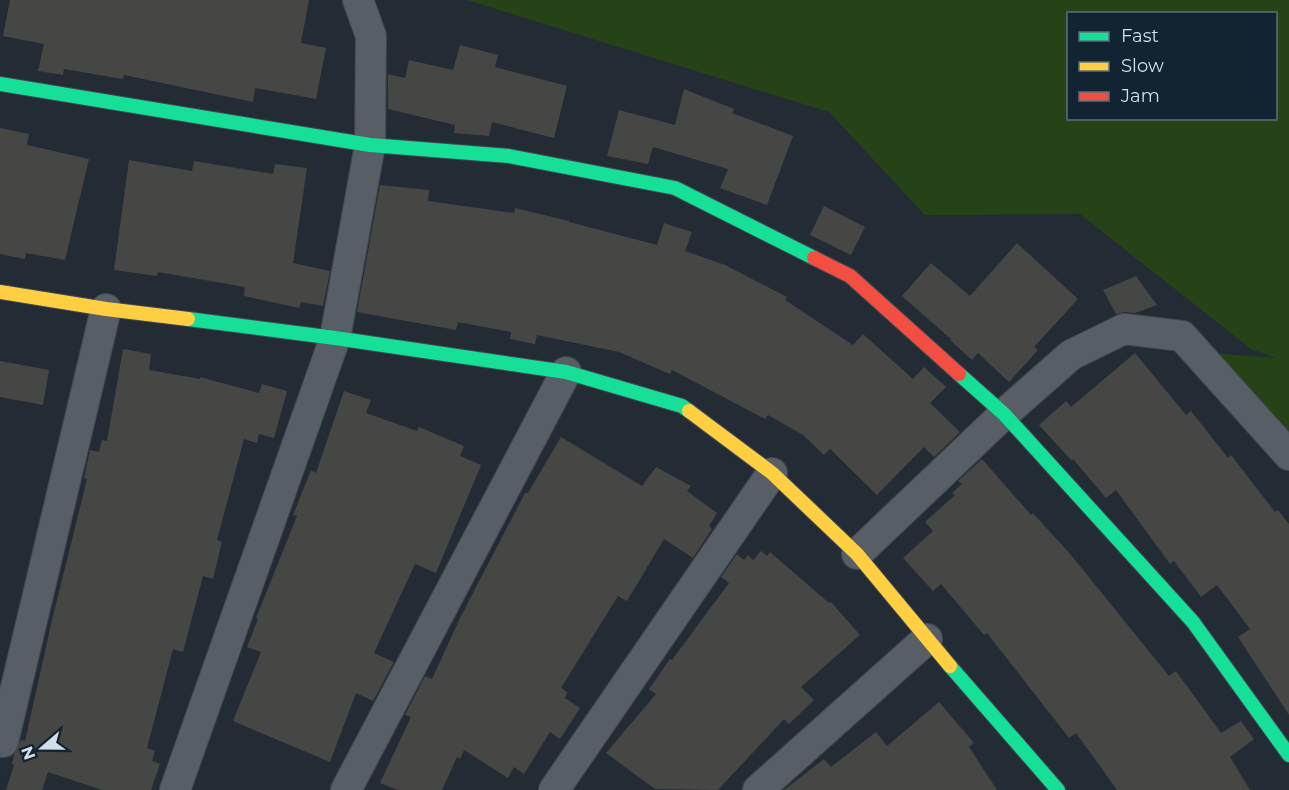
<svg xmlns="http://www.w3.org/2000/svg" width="1289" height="790" font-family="Montserrat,sans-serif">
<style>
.green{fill:#264318;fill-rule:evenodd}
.building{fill:#464644}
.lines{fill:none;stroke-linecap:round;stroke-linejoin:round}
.street-casing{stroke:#414951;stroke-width:32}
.fast-casing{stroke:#414951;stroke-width:16}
.slow-casing{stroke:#414951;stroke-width:16}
.jam-casing{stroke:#414951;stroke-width:16}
.street{stroke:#575e65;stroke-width:30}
.fast{stroke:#16e098;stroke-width:14}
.slow{stroke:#ffcf43;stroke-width:14}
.jam{stroke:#f24e42;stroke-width:14}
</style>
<rect width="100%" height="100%" fill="#232c35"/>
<path class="green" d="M467,0H1289V432L1210,353L1277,358L1251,349L1080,214L925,215L829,112ZM1068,14H1276V118H1068Z"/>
<g class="building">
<path d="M10,0H309L301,43L326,48L316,99L255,88L253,102L124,75L123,79L64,69L63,75L38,71L44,44L3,36Z"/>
<path d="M460,45L498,55L495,67L567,86L554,138L492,122L489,136L454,133L455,125L388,109V74L405,78L409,60L453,70Z"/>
<path d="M684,89L734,109L732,113L793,136L767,205L720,188L728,169L653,147L648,164L607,156L619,110L675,125Z"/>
<path d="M0,128L29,134L27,145L89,159L65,260L26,253L25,259L0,254Z"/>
<path d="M129,160L192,171L194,161L273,174L275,164L307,168L293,263L330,271L323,306L301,302L299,308L244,296L245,287L158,272L157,276L114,270Z"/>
<path d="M380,185L429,190L428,201L514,213L515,208L569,221V222L657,245L664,223L692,232L685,251L725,265L787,297L785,300L853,345L863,334L913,379L924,367L946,387L930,403L960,432L934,457L924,447L877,495L830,449L824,455L803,435L768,415L765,419L672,370L670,374L619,352L537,335L535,344L510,339L511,332L458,322L456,330L357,312Z"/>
<path d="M824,206L865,227L851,255L810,235Z"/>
<path d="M1017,243L1078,299L1034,347L1038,350L1009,382L978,353L972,360L950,340L951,339L902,296L931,263L970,296Z"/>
<path d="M1136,276L1157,305L1135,313L1125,312L1116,314L1103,290Z"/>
<path d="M123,349L151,354L149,370L200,379V377L259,393L262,384L287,391L274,438L259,434L257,443L244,439L217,540L222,542L213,579L203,576L183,652L173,649L147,748L155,751L152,761L160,764L151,790H102L48,772L42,790H6L14,765L12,764L14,755L21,740L25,741L52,620L87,479L84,478L90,450L99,452L102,440L107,441Z"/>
<path d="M1135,353L1186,415L1191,411L1228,458L1231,455L1275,512L1278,510L1289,524V715L1238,637L1250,629L1217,585L1201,597L1174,561L1170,564L1116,490L1106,498L1073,459L1072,461L1039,425L1066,401L1071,407Z"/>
<path d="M0,361L49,370L43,405L0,397Z"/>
<path d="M344,391L371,400L366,413L417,431L419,427L464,446L460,456L481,465L436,573L415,564L374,653L394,662L373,701L356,693L330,762L233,721L261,652L247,647L258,619L256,618L297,516L293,515L311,470L316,473Z"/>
<path d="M561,437L642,486L656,467L691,486L687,491L717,513L709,526L712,529L693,558L664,539L627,601L618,596L561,688L567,692L565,698L580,708L560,739L550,732L524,774L514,767L508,778L464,750L460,759L457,757L442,790H398L380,783L411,717L405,715L425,676L432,679L460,618L525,493H528Z"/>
<path d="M982,459L1031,515L1033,513L1071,555L1169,676L1176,671L1221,733L1241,721L1254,739L1230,757L1250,790H1117L1076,733L1069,738L987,633L984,635L941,584L933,591L903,558L933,531L925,522L955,495L952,493L962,484L958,481Z"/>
<path d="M761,551L767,556L770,552L829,603L831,602L860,635L801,687L814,700L789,724L784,719L718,790L655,789L606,753L656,694L649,689L670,659L672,660L729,583L721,577L737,554L744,560L748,555L753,560Z"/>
<path d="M939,702L974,743L969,747L997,790H784L824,759L831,767L876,732L887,746Z"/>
</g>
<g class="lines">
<g class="street-casing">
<g id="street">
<path d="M857,554L1004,414L1071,355L1124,329L1182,336L1289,455"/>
<path d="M0,741L3,742L106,309"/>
<path d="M175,790L335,338L370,145L371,36L358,0"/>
<path d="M346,790L566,372"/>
<path d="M554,790L772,473"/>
<path d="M758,790L927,639"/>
</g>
</g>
<g class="fast-casing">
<g id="fast">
<path d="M0,84L370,145L509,156L675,188L814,258"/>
<path d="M188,319L335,338L566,372L682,406L689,411"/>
<path d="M959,374L1004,414L1193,622L1289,755"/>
<path d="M950,666L1058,790"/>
</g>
</g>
<g class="slow-casing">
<g id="slow">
<path d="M0,292L106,309L188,319"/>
<path d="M689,411L772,473L857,554L950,666"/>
</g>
</g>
<g class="jam-casing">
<path id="jam" d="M814,258L850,276L959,374"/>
</g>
<use href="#street" class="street"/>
<use href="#fast" class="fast"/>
<use href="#slow" class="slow"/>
<use href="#jam" class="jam"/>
</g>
<rect x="1067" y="12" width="210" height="108" fill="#122332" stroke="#5f6e7b" stroke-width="1.5"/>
<rect x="1079" y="32" width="30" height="9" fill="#16e098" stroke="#5f6e7b" stroke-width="1.5"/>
<text x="1121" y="42" font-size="18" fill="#d3dee9">Fast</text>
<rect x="1079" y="62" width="30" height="9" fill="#ffcf43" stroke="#5f6e7b" stroke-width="1.5"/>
<text x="1121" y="72" font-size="18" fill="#d3dee9">Slow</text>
<rect x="1079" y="92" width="30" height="9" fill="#f24e42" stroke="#5f6e7b" stroke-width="1.5"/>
<text x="1121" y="102" font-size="18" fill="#d3dee9">Jam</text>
<g transform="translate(42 748) rotate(250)" stroke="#122332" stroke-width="4.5" paint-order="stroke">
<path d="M0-4.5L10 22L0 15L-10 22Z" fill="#d3dee9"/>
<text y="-9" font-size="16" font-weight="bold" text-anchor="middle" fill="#d3dee9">N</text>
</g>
</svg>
